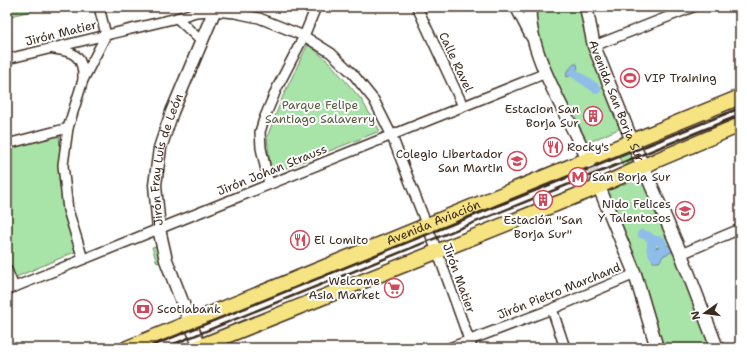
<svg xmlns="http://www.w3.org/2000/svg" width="747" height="355" viewBox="0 0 747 355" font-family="'Shantell Sans',sans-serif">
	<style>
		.green { fill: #a8e3a8; stroke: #728663 }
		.water { fill: #8fbde9; stroke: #6d8298 }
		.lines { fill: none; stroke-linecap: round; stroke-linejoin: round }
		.canal { stroke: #8fbde9; stroke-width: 9 }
		.secondary-tunnel { stroke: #d8d4d2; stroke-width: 12; stroke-dasharray: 12 6; stroke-linecap: butt }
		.street-casing { stroke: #3b2a1e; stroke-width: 12 }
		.secondary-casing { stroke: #3b2a1e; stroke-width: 15 }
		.primary-casing { stroke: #3b2a1e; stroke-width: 17 }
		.street { stroke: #fff; stroke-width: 9 }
		.secondary { stroke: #fff; stroke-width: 12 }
		.primary { stroke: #f6e381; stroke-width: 14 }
		.rail { stroke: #3b2a1e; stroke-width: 2.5 }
		.labels { text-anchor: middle; stroke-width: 4; stroke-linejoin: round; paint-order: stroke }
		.street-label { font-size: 12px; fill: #3b2a1e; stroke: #fff }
		.poi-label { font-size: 12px; fill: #3b2a1e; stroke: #fff; text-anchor: start }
		.park-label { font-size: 12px; fill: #565840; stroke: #fff }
	</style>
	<rect width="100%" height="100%" fill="#fff"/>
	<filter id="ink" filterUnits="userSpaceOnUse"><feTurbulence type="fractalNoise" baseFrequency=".025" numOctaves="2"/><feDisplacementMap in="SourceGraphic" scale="8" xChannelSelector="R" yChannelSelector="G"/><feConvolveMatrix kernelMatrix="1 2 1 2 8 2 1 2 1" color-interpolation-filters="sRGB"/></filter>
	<g filter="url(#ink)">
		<g class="green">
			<path d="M 7,7 L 46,7 L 7,17 Z"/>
			<path d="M 536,7 L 580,7 L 586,37 L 623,127 L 587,143 C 567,103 533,53 536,7 Z"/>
			<path d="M 308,44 L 330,63 L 361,99 L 380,131 L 271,174 L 267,137 L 283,96 Z"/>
			<path d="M 59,134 L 64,211 L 77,251 L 14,278 L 7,261 L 7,147 Z"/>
			<path d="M 630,146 L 636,161 L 623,167 L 617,152 Z"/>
			<path d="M 643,175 L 663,218 L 712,348 L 663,348 L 642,275 L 605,191 Z"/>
			<path d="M 157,246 L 163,261 L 157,263 L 152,247 Z"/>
		</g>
		<g class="water">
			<path d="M 574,64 L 577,64 L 578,68 L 572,75 L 567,77 L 566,73 Z"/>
			<path d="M 665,245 L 672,246 L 673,249 L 672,252 L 664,255 L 659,262 L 653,262 L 652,259 L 657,255 L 655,248 Z"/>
		</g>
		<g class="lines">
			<g class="canal">
				<path d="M 574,73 L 597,89"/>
				<path d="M 642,234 L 648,236 L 652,240 L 661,241 L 663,245"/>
				<path d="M 652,240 L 651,250 L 655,257"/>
			</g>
			<path class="secondary-tunnel" d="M 589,162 L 597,182"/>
			<defs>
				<g id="street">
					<path d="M 417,7 L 463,106"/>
					<path d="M 515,7 L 530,36"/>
					<path d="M 177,18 L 201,41"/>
					<path d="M 594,46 L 693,7"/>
					<path d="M 54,49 C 74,51 84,57 83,79"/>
					<path d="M 7,59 L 177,18 L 196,12 L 214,11 L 235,13 L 259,18 L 304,36 L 331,53 L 353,74 L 374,100 L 391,134 L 440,259 L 472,348"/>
					<path d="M 7,144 L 68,128"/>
					<path d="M 269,184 L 261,148 L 260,132 L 264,119 L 277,88 L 304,36 L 316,7"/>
					<path d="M 681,254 L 740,229"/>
					<path d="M 83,259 L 68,210 L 63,165 L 68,128 L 83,80 L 106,35 L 99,7"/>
					<path d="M 7,270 L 14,287"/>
					<path d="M 7,290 L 546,73"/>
					<path d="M 552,309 L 565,348"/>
					<path d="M 449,348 L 552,309 L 635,274"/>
				</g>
				<g id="secondary">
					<path d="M 530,7 C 526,51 571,121 589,162"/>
					<path id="s1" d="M 586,7 L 594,46 L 632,141 L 681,254 L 717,348"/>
					<path d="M 597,182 L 635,274 L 657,348"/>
					<path id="s2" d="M 200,348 L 166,260 L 159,229 L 155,185 L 160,148 L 172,112 L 216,7"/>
				</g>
				<g id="primary">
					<path id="s3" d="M 127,348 L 740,97"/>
					<path d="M 196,348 L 591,190 L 657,160 L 740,125"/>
				</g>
			</defs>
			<use href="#street" class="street-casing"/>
			<use href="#secondary" class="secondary-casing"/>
			<use href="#primary" class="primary-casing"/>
			<use href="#street" class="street"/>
			<use href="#secondary" class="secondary"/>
			<use href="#primary" class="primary"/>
			<g class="rail">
				<path d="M 146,348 L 740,108"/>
				<path d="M 164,348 L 740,115"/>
			</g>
		</g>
	</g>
	<defs>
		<symbol id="stadium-ring" viewBox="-11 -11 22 22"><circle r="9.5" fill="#fff" stroke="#d1495b" stroke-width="1.5"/><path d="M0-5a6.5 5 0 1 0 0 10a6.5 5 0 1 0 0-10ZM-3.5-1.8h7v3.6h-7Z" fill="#d1495b"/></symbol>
		<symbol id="building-ring" viewBox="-11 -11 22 22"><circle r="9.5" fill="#fff" stroke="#d1495b" stroke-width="1.5"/><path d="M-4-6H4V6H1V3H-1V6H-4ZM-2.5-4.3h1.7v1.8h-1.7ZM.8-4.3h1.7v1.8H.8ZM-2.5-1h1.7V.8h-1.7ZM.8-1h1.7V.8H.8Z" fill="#d1495b"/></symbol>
		<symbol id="restaurant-ring" viewBox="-11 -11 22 22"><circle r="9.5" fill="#fff" stroke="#d1495b" stroke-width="1.5"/><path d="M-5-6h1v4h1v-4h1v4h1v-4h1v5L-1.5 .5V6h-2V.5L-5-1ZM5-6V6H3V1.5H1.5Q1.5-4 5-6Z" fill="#d1495b"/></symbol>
		<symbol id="school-ring" viewBox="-11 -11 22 22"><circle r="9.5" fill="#fff" stroke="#d1495b" stroke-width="1.5"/><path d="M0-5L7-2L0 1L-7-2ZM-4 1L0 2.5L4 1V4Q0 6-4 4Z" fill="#d1495b"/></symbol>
		<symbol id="metro-ring" viewBox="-11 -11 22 22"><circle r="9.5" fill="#fff" stroke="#d1495b" stroke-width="1.5"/><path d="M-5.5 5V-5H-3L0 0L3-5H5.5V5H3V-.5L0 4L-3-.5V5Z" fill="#d1495b"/></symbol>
		<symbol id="supermarket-ring" viewBox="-11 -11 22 22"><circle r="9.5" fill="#fff" stroke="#d1495b" stroke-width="1.5"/><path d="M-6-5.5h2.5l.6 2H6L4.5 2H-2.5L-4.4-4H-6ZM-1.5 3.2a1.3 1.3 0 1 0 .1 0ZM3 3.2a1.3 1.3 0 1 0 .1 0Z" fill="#d1495b"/></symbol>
		<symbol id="bank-ring" viewBox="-11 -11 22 22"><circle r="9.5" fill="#fff" stroke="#d1495b" stroke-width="1.5"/><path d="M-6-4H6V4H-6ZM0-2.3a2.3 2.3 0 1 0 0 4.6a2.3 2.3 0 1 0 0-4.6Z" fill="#d1495b"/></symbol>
	</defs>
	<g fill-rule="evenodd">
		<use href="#stadium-ring" x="619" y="67" width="22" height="22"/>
		<use href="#building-ring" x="582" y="105" width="22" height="22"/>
		<use href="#restaurant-ring" x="542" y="136" width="22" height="22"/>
		<use href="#school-ring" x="506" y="150" width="22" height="22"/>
		<use href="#metro-ring" x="567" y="166" width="22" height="22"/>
		<use href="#building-ring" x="532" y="189" width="22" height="22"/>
		<use href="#school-ring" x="674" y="200" width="22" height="22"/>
		<use href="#restaurant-ring" x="289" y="229" width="22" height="22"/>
		<use href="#supermarket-ring" x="383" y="277" width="22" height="22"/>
		<use href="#bank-ring" x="132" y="298" width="22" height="22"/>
	</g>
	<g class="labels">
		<g class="street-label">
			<text transform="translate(61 33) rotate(-14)" y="4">Jirón Matier</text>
			<text transform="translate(456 62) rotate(65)" y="4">Calle Ravel</text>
			<text dy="4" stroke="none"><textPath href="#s1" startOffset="99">Avenida San Borja Sur</textPath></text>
			<text dy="4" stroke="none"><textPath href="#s2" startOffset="197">Jirón Fray Luís de León</textPath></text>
			<text transform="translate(272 170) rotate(-22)" y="4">Jirón Johan Strauss</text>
			<text dy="4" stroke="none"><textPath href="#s3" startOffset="331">Avenida Aviación</textPath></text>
			<text transform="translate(459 278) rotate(70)" y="4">Jirón Matier</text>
			<text transform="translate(559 291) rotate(-22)" y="4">Jirón Pietro Marchand</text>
		</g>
		<g class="poi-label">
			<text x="644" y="82">VIP Training</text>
			<text x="579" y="113" text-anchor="end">Estacion San<tspan x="579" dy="14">Borja Sur</tspan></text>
			<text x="567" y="151">Rocky's</text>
			<text x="503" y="158" text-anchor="end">Colegio Libertador<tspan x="503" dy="14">San Martin</tspan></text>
			<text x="592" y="181">San Borja Sur</text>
			<text x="671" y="208" text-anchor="end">Nido Felices<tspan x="671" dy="14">Y Talentosos</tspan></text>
			<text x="543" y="224" text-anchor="middle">Estación "San<tspan x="543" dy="14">Borja Sur"</tspan></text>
			<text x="314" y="244">El Lomito</text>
			<text x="380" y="285" text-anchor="end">Welcome<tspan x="380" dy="14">Asia Market</tspan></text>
			<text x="157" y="313">Scotiabank</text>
		</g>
		<g class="park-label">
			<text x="320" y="109">Parque Felipe<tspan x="320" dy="14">Santiago Salaverry</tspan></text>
		</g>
	</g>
	<rect width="747" height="355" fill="none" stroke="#fff" stroke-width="24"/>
	<rect x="12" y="12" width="723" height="331" fill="none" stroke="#3b2a1e" stroke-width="1.5" filter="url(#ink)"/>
	<g transform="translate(705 313) rotate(256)" stroke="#ffffff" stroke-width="3" paint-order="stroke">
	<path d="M0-3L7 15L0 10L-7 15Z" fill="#3b2a1e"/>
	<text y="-6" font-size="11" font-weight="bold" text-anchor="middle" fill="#3b2a1e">N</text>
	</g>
</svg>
